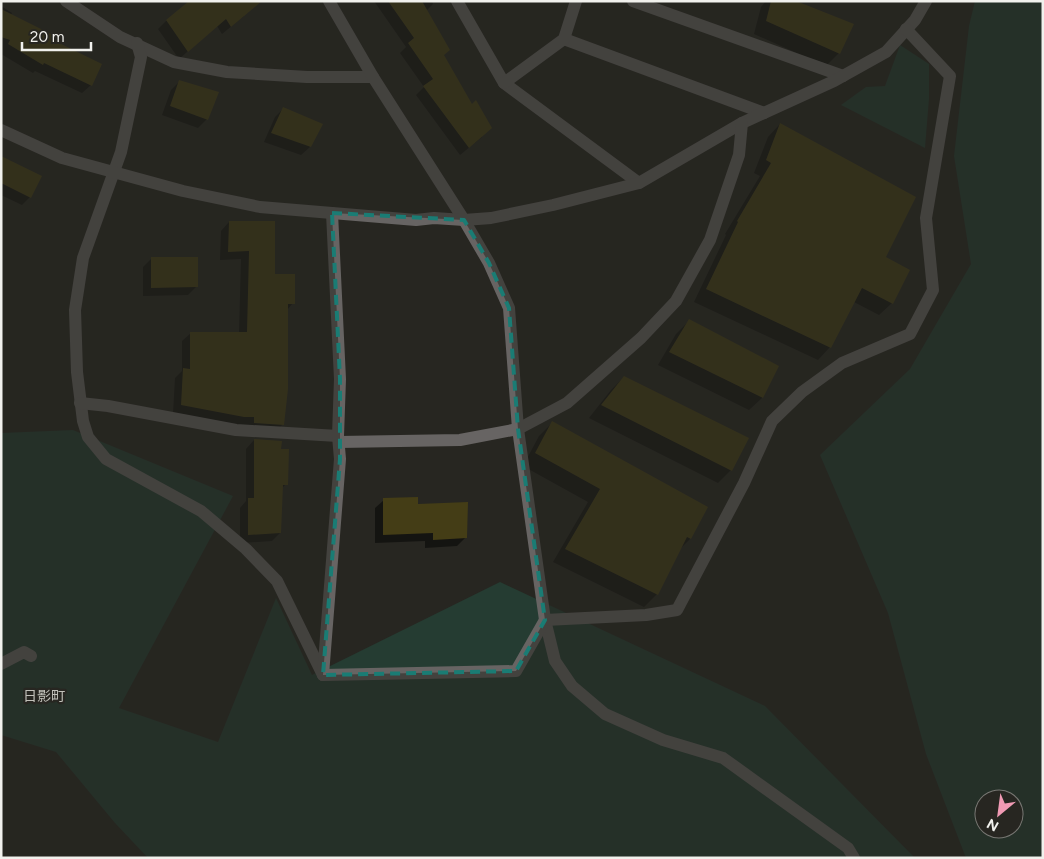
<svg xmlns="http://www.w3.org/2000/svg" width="1044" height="859" viewBox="0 0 1044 859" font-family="Figtree,'Noto Sans JP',sans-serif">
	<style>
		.green { fill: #253c32; fill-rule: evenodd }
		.shadow { fill: #0007 }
		.building { fill: #443d16 }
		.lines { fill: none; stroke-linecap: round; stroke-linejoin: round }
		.minor { stroke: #676463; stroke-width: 12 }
		.marked { fill: none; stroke: #1a7c74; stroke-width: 4; stroke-dasharray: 10 6; stroke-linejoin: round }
		.labels { text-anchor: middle; stroke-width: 4.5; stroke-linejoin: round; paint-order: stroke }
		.neighbourhood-label { font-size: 14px; fill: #c1c0b9; stroke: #272621 }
	</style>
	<rect width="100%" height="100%" fill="#272621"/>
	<g class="green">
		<path d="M 975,1 L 1043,1 L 1043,858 L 966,858 L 926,754 L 888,613 L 820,455 L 910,369 L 971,264 L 954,156 L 969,26 ZM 984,799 L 1014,799 L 1014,829 L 984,829 Z"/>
		<path d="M 900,45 L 929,64 L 929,99 L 925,148 L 841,105 L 866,87 L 885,86 Z"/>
		<path d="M 73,430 L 233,496 L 119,708 L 218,742 L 276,598 L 312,675 L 500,582 L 765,706 L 915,858 L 148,858 L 115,823 L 56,752 L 1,735 L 1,433 Z"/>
	</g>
	<g class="shadow">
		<path d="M 374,1 L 432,1 L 433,4 L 426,11 L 443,56 L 482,137 L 460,155 L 416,95 L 424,87 L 400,53 L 406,47 Z"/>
		<path d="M 766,1 L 792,1 L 839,53 L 826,66 L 754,34 L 761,7 Z"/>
		<path d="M 1,6 L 12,13 L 11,15 L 53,42 L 91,85 L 82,93 L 35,71 L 33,73 L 1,54 Z"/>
		<path d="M 244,16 L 222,34 L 217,26 L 179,59 L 158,29 L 167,20 Z"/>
		<path d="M 180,81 L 207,119 L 198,128 L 162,115 L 171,90 Z"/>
		<path d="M 283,109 L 310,147 L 301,155 L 264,142 L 275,117 Z"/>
		<path d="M 780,124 L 884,257 L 892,303 L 879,315 L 854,302 L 830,347 L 818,360 L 694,302 L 726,235 L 725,234 L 760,176 L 754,173 L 768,137 Z"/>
		<path d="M 1,161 L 30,197 L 22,205 L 1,195 Z"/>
		<path d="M 229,222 L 273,275 L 293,303 L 287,310 L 283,424 L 274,433 L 173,414 L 175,378 L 182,371 L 182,341 L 191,333 L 239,333 L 241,259 L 220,260 L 221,231 Z"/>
		<path d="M 152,258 L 196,287 L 188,295 L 143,296 L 143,267 Z"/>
		<path d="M 689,321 L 778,366 L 762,398 L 749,410 L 658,365 L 676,334 Z"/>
		<path d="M 624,377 L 731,470 L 718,483 L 589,418 L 611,390 Z"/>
		<path d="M 552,423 L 706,507 L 690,539 L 680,549 L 657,594 L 644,607 L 553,562 L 588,502 L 523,466 L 539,436 Z"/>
		<path d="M 254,440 L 280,450 L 286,484 L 281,489 L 280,533 L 272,541 L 240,543 L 240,508 L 246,501 L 246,449 Z"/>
		<path d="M 384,500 L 416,505 L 466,537 L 457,546 L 425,548 L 425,541 L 375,543 L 375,508 Z"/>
	</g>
	<g class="building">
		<path d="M 189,1 L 262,1 L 231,27 L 226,19 L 188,52 L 166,20 Z"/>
		<path d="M 388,1 L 422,1 L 450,50 L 444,55 L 472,104 L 476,100 L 492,128 L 469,148 L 423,86 L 433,79 L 408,43 L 414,38 Z"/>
		<path d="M 771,1 L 796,1 L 854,24 L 840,54 L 766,21 Z"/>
		<path d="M 1,9 L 57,37 L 55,41 L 102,64 L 92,86 L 44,63 L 43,65 L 8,44 L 10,40 L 1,37 Z"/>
		<path d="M 179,80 L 219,92 L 208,120 L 170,106 Z"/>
		<path d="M 283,107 L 323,124 L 311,147 L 271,133 Z"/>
		<path d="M 780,123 L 916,197 L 886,257 L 910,270 L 893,304 L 862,288 L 831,348 L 706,289 L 738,222 L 737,221 L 771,163 L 766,160 Z"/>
		<path d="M 1,156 L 42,176 L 31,198 L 1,183 Z"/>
		<path d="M 229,221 L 275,221 L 275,274 L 295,274 L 295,304 L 288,304 L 288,389 L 284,425 L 254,423 L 254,417 L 244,417 L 181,405 L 183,368 L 190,369 L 190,332 L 247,332 L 249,251 L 228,252 Z"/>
		<path d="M 151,257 L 198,257 L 198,287 L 151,288 Z"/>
		<path d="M 689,319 L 779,366 L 763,398 L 669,352 Z"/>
		<path d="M 624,376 L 749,438 L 732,471 L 601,405 Z"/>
		<path d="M 552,421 L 708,507 L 691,539 L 687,537 L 658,595 L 565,549 L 600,489 L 535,453 Z"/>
		<path d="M 254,439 L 282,441 L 281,449 L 289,449 L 288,485 L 283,485 L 281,533 L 248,535 L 248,498 L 254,498 Z"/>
		<path d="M 418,497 L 418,504 L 468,502 L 467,538 L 433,540 L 433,533 L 383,535 L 383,498 Z"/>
	</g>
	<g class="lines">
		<g class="minor">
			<path d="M 66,1 L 120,37 L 174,62 L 227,72 L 307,77 L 373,77"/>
			<path d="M 329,1 L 373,77 L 464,220 L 489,263 L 509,308 L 518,429 L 545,620 L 555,661 L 572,686 L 605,714 L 663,740 L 723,758 L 848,848 L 854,858"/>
			<path d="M 457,1 L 504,83 L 639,183"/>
			<path d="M 633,1 L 843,76"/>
			<path d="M 564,39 L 764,113"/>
			<path d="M 137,43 L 141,57 L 121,152 L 83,258 L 75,310 L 77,372 L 83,421 L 88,437 L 106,459 L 201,511 L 246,549 L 277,581 L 323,675"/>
			<path d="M 504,83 L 564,39 L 576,1"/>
			<path d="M 1,130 L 62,158 L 183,191 L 260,207 L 416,220 L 434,218 L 464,220 L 491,218 L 553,205 L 639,183 L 742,123 L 834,81 L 886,52 L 915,20 L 926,1"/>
			<path d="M 80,403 L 108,406 L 236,430 L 338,436"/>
			<path d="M 339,442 L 460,440 L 518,429 L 567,403 L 641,338 L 676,301 L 710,240 L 739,155 L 742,123"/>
			<path d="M 1,664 L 24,652 L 31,656"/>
			<path d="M 323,675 L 516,671 L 545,620 L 646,615 L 677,610 L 744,483 L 772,421 L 802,392 L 842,363 L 910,334 L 933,290 L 926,218 L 950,76 L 906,29"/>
			<path d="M 323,675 L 340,459 L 338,436 L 340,379 L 332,213"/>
		</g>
	</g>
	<path d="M0 0H1044V859H0ZM 332,213 L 464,220 L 489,263 L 509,308 L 518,429 L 545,620 L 516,671 L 323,675 L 340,459 L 340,379 Z" fill="#272621" fill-opacity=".55" fill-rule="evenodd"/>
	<path class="marked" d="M 332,213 L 464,220 L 489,263 L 509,308 L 518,429 L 545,620 L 516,671 L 323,675 L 340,459 L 340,379 Z"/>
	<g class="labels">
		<g class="neighbourhood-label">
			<text x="44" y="701">日影町</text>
		</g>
	</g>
	<rect width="1044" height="859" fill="none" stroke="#f1f1ed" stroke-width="5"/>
	<g transform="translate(999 814) rotate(209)"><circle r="24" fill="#272621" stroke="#787773"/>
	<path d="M0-4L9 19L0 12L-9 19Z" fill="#f09ab4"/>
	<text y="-8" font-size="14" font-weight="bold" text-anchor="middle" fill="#f1f1ed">N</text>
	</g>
	<path d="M22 42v8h69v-8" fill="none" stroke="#f1f1ed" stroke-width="2.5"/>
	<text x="30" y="42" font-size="15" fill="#f1f1ed" stroke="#272621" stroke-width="4" paint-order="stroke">20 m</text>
</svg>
